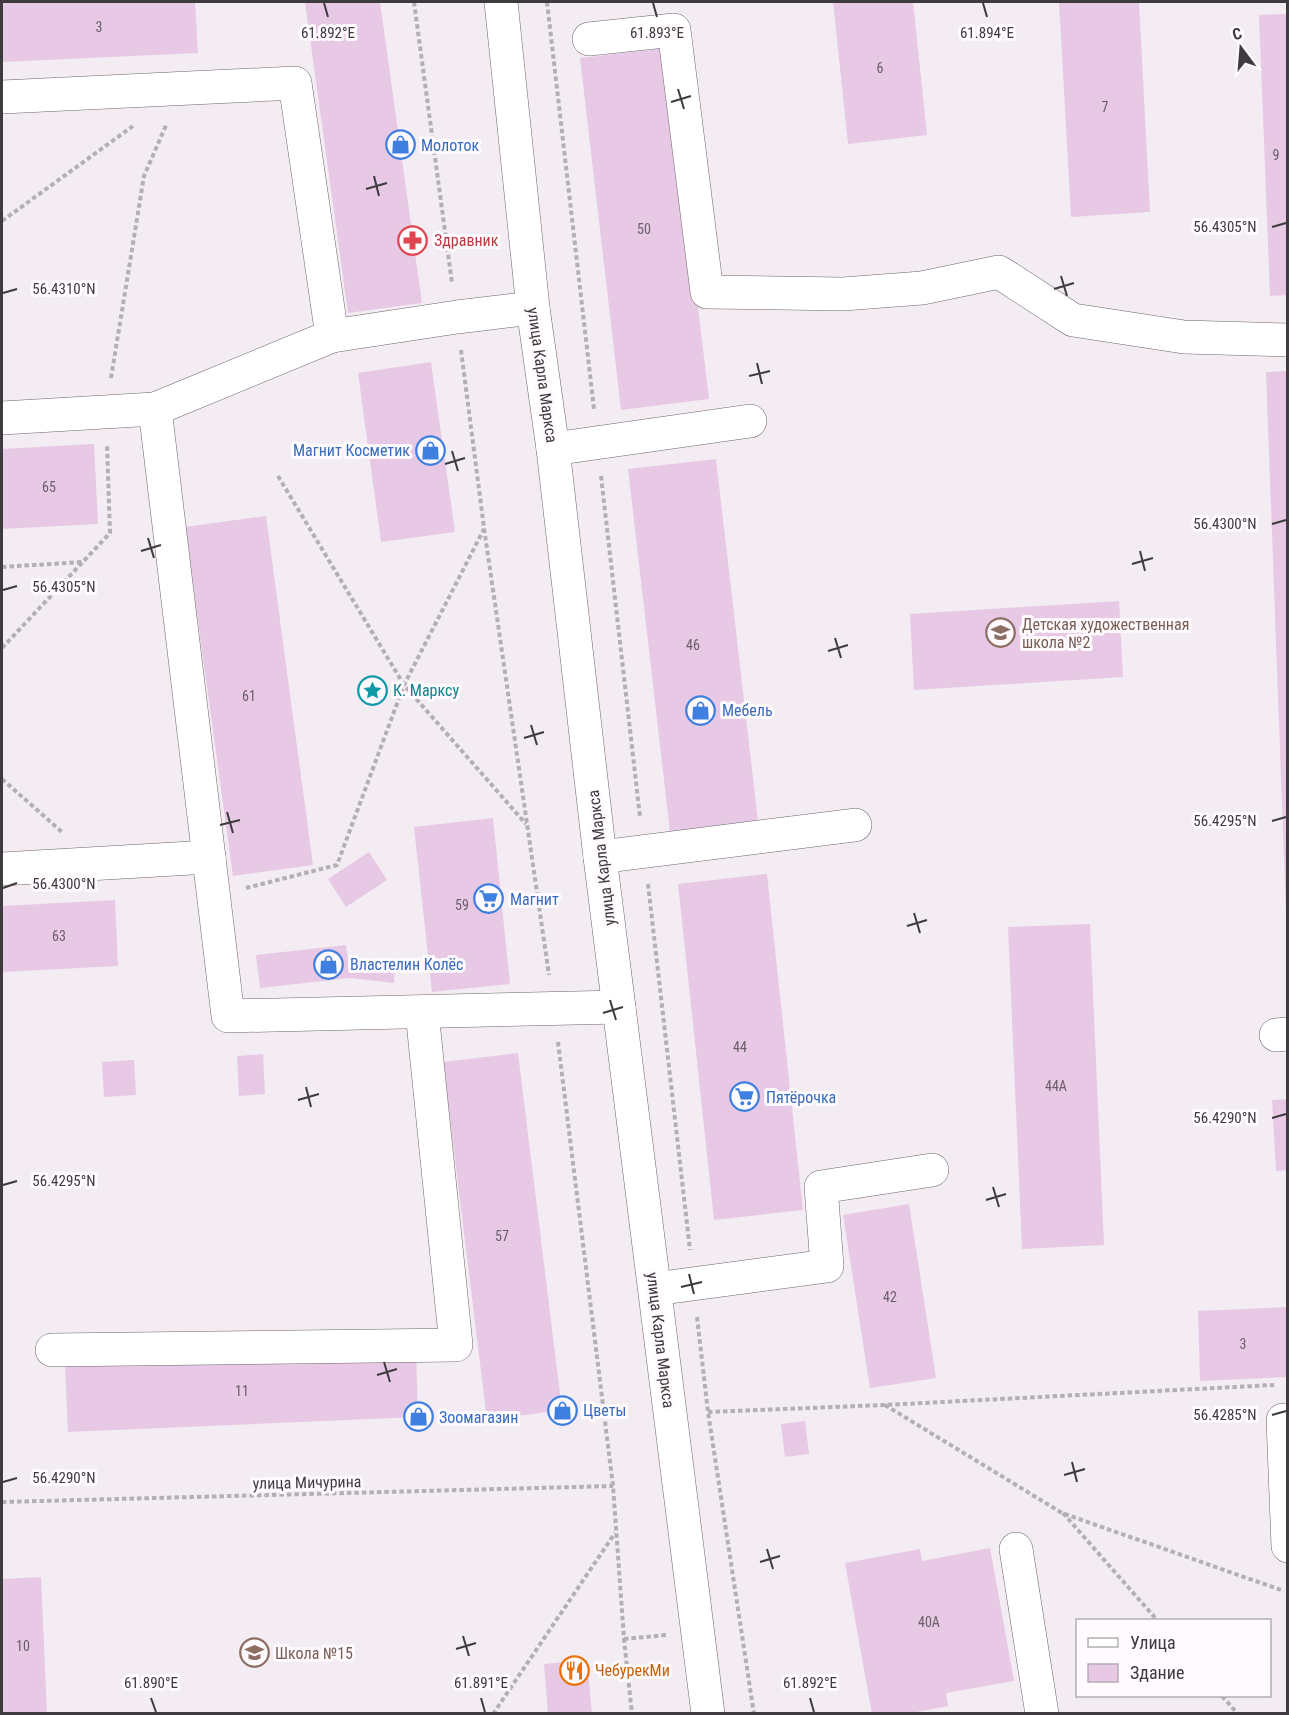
<svg xmlns="http://www.w3.org/2000/svg" width="1289" height="1715" viewBox="0 0 1289 1715" font-family="'Roboto Condensed',sans-serif">
	<style>
		.building { fill: #e8c9e5 }
		.lines { fill: none; stroke-linecap: round; stroke-linejoin: round }
		.minor-casing { stroke: #6c656b; stroke-width: 34 }
		.path { stroke: #b4afb4; stroke-width: 4; stroke-dasharray: 4.5 3; stroke-linecap: butt }
		.minor { stroke: #fff; stroke-width: 33 }
		.ticks { fill: none; stroke: #3e3b3e; stroke-width: 2 }
		.labels { text-anchor: middle; stroke-width: 6; stroke-linejoin: round; paint-order: stroke }
		.number-label { font-size: 14px; fill: #685e68 }
		.shop-label { font-size: 16px; fill: #366cbe; stroke: #fffafe; text-anchor: start }
		.health-label { font-size: 16px; fill: #be3a42; stroke: #fffafe; text-anchor: start }
		.street-label { font-size: 16px; fill: #3e3b3e; stroke: #fffafe }
		.education-label { font-size: 16px; fill: #785e54; stroke: #fffafe; text-anchor: start }
		.culture-label { font-size: 16px; fill: #0d838f; stroke: #fffafe; text-anchor: start }
		.food-label { font-size: 16px; fill: #c56008; stroke: #fffafe; text-anchor: start }
		.ticks-label { font-size: 15px; text-anchor: middle; fill: #3e3b3e; stroke: #fffafe; stroke-width: 6; stroke-linejoin: round; paint-order: stroke }
	</style>
	<rect width="100%" height="100%" fill="#f3ecf2"/>
	<g class="building">
		<path d="M 2,2 L 195,2 L 198,53 L 2,62 Z"/>
		<path d="M 305,2 L 380,2 L 422,303 L 348,313 Z"/>
		<path d="M 833,2 L 913,2 L 927,135 L 848,144 Z"/>
		<path d="M 1059,2 L 1139,2 L 1150,212 L 1071,217 Z"/>
		<path d="M 1288,14 L 1288,295 L 1270,296 L 1259,15 Z"/>
		<path d="M 667,48 L 709,399 L 621,410 L 580,58 Z"/>
		<path d="M 431,362 L 455,532 L 381,542 L 358,373 Z"/>
		<path d="M 1288,371 L 1288,912 L 1286,912 L 1266,372 Z"/>
		<path d="M 94,444 L 98,524 L 2,529 L 2,449 Z"/>
		<path d="M 716,459 L 758,821 L 670,832 L 628,469 Z"/>
		<path d="M 266,516 L 313,865 L 233,876 L 185,527 Z"/>
		<path d="M 1119,601 L 1123,677 L 914,690 L 910,614 Z"/>
		<path d="M 493,818 L 510,984 L 432,992 L 414,827 Z"/>
		<path d="M 369,852 L 387,880 L 346,907 L 328,879 Z"/>
		<path d="M 767,874 L 803,1210 L 714,1220 L 678,884 Z"/>
		<path d="M 115,900 L 118,966 L 2,972 L 2,906 Z"/>
		<path d="M 1090,924 L 1104,1245 L 1022,1249 L 1008,927 Z"/>
		<path d="M 346,945 L 348,960 L 395,963 L 394,983 L 350,978 L 260,988 L 256,955 Z"/>
		<path d="M 518,1053 L 562,1410 L 487,1420 L 443,1062 Z"/>
		<path d="M 263,1054 L 265,1094 L 239,1096 L 237,1056 Z"/>
		<path d="M 134,1060 L 136,1095 L 104,1097 L 102,1062 Z"/>
		<path d="M 1288,1099 L 1288,1170 L 1276,1171 L 1272,1100 Z"/>
		<path d="M 909,1204 L 936,1378 L 870,1388 L 843,1215 Z"/>
		<path d="M 1288,1307 L 1288,1377 L 1200,1381 L 1198,1311 Z"/>
		<path d="M 416,1350 L 418,1417 L 68,1432 L 65,1365 Z"/>
		<path d="M 805,1421 L 809,1454 L 785,1457 L 781,1424 Z"/>
		<path d="M 990,1548 L 1014,1681 L 946,1693 L 948,1706 L 906,1714 L 872,1714 L 845,1563 L 920,1549 L 922,1561 Z"/>
		<path d="M 41,1577 L 47,1714 L 2,1714 L 2,1579 Z"/>
		<path d="M 587,1660 L 592,1714 L 548,1714 L 544,1664 Z"/>
	</g>
	<g class="lines">
		<defs>
			<g id="minor">
				<path d="M 501,2 L 533,308 L 553,449 L 600,857 L 708,1714"/>
				<path d="M 589,39 L 674,30 L 707,292 L 843,294 L 922,288 L 999,272 L 1073,320 L 1184,337 L 1288,340"/>
				<path d="M 2,97 L 295,83 L 332,336"/>
				<path d="M 533,308 L 457,317 L 332,336 L 155,409 L 228,1016 L 619,1007"/>
				<path d="M 2,418 L 155,409"/>
				<path d="M 553,449 L 750,421"/>
				<path d="M 600,857 L 855,825"/>
				<path d="M 2,869 L 209,857"/>
				<path d="M 1276,1035 L 1288,1034"/>
				<path d="M 655,1289 L 827,1266 L 821,1187 L 932,1170"/>
				<path d="M 52,1350 L 456,1345 L 422,1012"/>
				<path d="M 1288,1420 L 1283,1420 L 1288,1546"/>
				<path d="M 1016,1549 L 1042,1714"/>
			</g>
		</defs>
		<use href="#minor" class="minor-casing"/>
		<g class="path">
			<path d="M 414,2 L 452,283"/>
			<path d="M 547,2 L 594,409"/>
			<path d="M 2,221 L 133,126"/>
			<path d="M 461,350 L 484,528 L 549,975"/>
			<path d="M 111,378 L 144,176 L 167,123"/>
			<path d="M 278,476 L 404,685 L 526,824"/>
			<path d="M 601,476 L 640,817"/>
			<path d="M 2,567 L 82,562"/>
			<path d="M 2,648 L 110,533 L 107,445"/>
			<path d="M 2,779 L 62,832"/>
			<path d="M 648,884 L 690,1250"/>
			<path d="M 246,888 L 337,865 L 404,685 L 484,529"/>
			<path d="M 558,1042 L 613,1486 L 624,1639 L 632,1714"/>
			<path d="M 697,1317 L 708,1412 L 754,1714"/>
			<path d="M 885,1405 L 1062,1513 L 1284,1591"/>
			<path d="M 708,1412 L 884,1405 L 1274,1385"/>
			<path d="M 2,1502 L 613,1486"/>
			<path d="M 1063,1513 L 1157,1620"/>
			<path d="M 624,1639 L 666,1635"/>
			<path d="M 1222,1696 L 1238,1714"/>
			<path d="M 493,1714 L 615,1533"/>
		</g>
		<use href="#minor" class="minor"/>
	</g>
	<path class="ticks" d="M 324,3 L 328,17M 653,3 L 657,17M 983,3 L 987,17M 678,89 L 684,109M 671,102 L 691,96M 374,176 L 379,196M 366,189 L 387,183M 1272,227 L 1286,223M 1061,276 L 1067,296M 1054,289 L 1074,283M 3,293 L 17,289M 757,363 L 762,384M 749,376 L 770,371M 452,451 L 458,471M 445,464 L 465,458M 1272,524 L 1286,520M 148,538 L 154,558M 141,551 L 161,545M 1140,551 L 1145,571M 1132,564 L 1153,558M 3,590 L 17,586M 835,638 L 841,658M 828,651 L 848,645M 531,725 L 537,745M 524,738 L 544,732M 227,812 L 233,833M 1272,821 L 1286,817M 220,825 L 240,820M 3,888 L 17,883M 914,913 L 920,933M 907,926 L 927,920M 610,1000 L 616,1020M 603,1013 L 623,1007M 306,1087 L 311,1107M 298,1100 L 319,1094M 1272,1118 L 1286,1114M 3,1185 L 17,1181M 993,1187 L 999,1207M 986,1200 L 1006,1194M 689,1274 L 694,1294M 681,1287 L 702,1282M 384,1362 L 390,1382M 377,1375 L 397,1369M 1272,1415 L 1286,1411M 1072,1462 L 1077,1482M 1064,1475 L 1085,1469M 3,1482 L 17,1478M 767,1549 L 773,1569M 760,1562 L 780,1556M 463,1636 L 469,1656M 456,1649 L 476,1643M 151,1698 L 156,1712M 481,1698 L 485,1712M 810,1698 L 814,1712"/>
	<defs>
		<symbol id="shop-ring" viewBox="-11 -11 22 22"><circle r="9.5" fill="#fffafe" stroke="#3f7fe0" stroke-width="1.5"/><path d="M-5-2.5h2.3a2.7 3.5 0 0 1 5.4 0H5L5.5 6h-11ZM-1.5-2.5h3a1.5 2.3 0 0 0-3 0Z" fill="#3f7fe0"/></symbol>
		<symbol id="pharmacy-ring" viewBox="-11 -11 22 22"><circle r="9.5" fill="#fffafe" stroke="#e0444e" stroke-width="1.5"/><path d="M-2-6h4v4h4v4h-4v4h-4v-4h-4v-4h4Z" fill="#e0444e"/></symbol>
		<symbol id="school-ring" viewBox="-11 -11 22 22"><circle r="9.5" fill="#fffafe" stroke="#8d6e63" stroke-width="1.5"/><path d="M0-5L7-2L0 1L-7-2ZM-4 1L0 2.5L4 1V4Q0 6-4 4Z" fill="#8d6e63"/></symbol>
		<symbol id="sight-ring" viewBox="-11 -11 22 22"><circle r="9.5" fill="#fffafe" stroke="#0f9aa8" stroke-width="1.5"/><path d="M0-6L1.8-2.2L6-1.7L2.9 1.2L3.7 5.4L0 3.3L-3.7 5.4L-2.9 1.2L-6-1.7L-1.8-2.2Z" fill="#0f9aa8"/></symbol>
		<symbol id="supermarket-ring" viewBox="-11 -11 22 22"><circle r="9.5" fill="#fffafe" stroke="#3f7fe0" stroke-width="1.5"/><path d="M-6-5.5h2.5l.6 2H6L4.5 2H-2.5L-4.4-4H-6ZM-1.5 3.2a1.3 1.3 0 1 0 .1 0ZM3 3.2a1.3 1.3 0 1 0 .1 0Z" fill="#3f7fe0"/></symbol>
		<symbol id="restaurant-ring" viewBox="-11 -11 22 22"><circle r="9.5" fill="#fffafe" stroke="#e8710a" stroke-width="1.5"/><path d="M-5-6h1v4h1v-4h1v4h1v-4h1v5L-1.5 .5V6h-2V.5L-5-1ZM5-6V6H3V1.5H1.5Q1.5-4 5-6Z" fill="#e8710a"/></symbol>
	</defs>
	<g fill-rule="evenodd">
		<use href="#shop-ring" x="384" y="128" width="33" height="33"/>
		<use href="#pharmacy-ring" x="396" y="224" width="33" height="33"/>
		<use href="#shop-ring" x="414" y="434" width="33" height="33"/>
		<use href="#school-ring" x="984" y="616" width="33" height="33"/>
		<use href="#sight-ring" x="356" y="674" width="33" height="33"/>
		<use href="#shop-ring" x="684" y="694" width="33" height="33"/>
		<use href="#supermarket-ring" x="472" y="882" width="33" height="33"/>
		<use href="#shop-ring" x="312" y="948" width="33" height="33"/>
		<use href="#supermarket-ring" x="728" y="1080" width="33" height="33"/>
		<use href="#shop-ring" x="546" y="1394" width="33" height="33"/>
		<use href="#shop-ring" x="402" y="1400" width="33" height="33"/>
		<use href="#school-ring" x="238" y="1636" width="33" height="33"/>
		<use href="#restaurant-ring" x="558" y="1654" width="33" height="33"/>
	</g>
	<g class="labels">
		<g class="number-label">
			<text x="99" y="32">3</text>
			<text x="880" y="73">6</text>
			<text x="1105" y="112">7</text>
			<text x="1276" y="160">9</text>
			<text x="644" y="234">50</text>
			<text x="49" y="492">65</text>
			<text x="693" y="650">46</text>
			<text x="249" y="701">61</text>
			<text x="462" y="910">59</text>
			<text x="59" y="941">63</text>
			<text x="740" y="1052">44</text>
			<text x="1056" y="1091">44А</text>
			<text x="502" y="1241">57</text>
			<text x="890" y="1302">42</text>
			<text x="1243" y="1349">3</text>
			<text x="242" y="1396">11</text>
			<text x="929" y="1627">40А</text>
			<text x="23" y="1651">10</text>
		</g>
		<g class="shop-label">
			<text x="421" y="151">Молоток</text>
			<text x="410" y="456" text-anchor="end">Магнит Косметик</text>
			<text x="722" y="716">Мебель</text>
			<text x="510" y="905">Магнит</text>
			<text x="350" y="970">Властелин Колёс</text>
			<text x="766" y="1103">Пятёрочка</text>
			<text x="583" y="1416">Цветы</text>
			<text x="439" y="1423">Зоомагазин</text>
		</g>
		<g class="health-label">
			<text x="434" y="246">Здравник</text>
		</g>
		<g class="street-label">
			<text transform="translate(543 375) rotate(82)" y="6">улица Карла Маркса</text>
			<text transform="translate(601 858) rotate(-97)" y="6">улица Карла Маркса</text>
			<text transform="translate(661 1340) rotate(83)" y="6">улица Карла Маркса</text>
			<text transform="translate(307 1482) rotate(-1)" y="6">улица Мичурина</text>
		</g>
		<g class="education-label">
			<text x="1022" y="630">Детская художественная<tspan x="1022" dy="18">школа №2</tspan></text>
			<text x="275" y="1659">Школа №15</text>
		</g>
		<g class="culture-label">
			<text x="393" y="696">К. Марксу</text>
		</g>
		<g class="food-label">
			<text x="595" y="1676">ЧебурекМи</text>
		</g>
	</g>
	<g class="ticks-label">
		<text x="328" y="38">61.892°E</text>
		<text x="657" y="38">61.893°E</text>
		<text x="987" y="38">61.894°E</text>
		<text x="1225" y="232">56.4305°N</text>
		<text x="64" y="294">56.4310°N</text>
		<text x="1225" y="529">56.4300°N</text>
		<text x="64" y="592">56.4305°N</text>
		<text x="1225" y="826">56.4295°N</text>
		<text x="64" y="889">56.4300°N</text>
		<text x="1225" y="1123">56.4290°N</text>
		<text x="64" y="1186">56.4295°N</text>
		<text x="1225" y="1420">56.4285°N</text>
		<text x="64" y="1483">56.4290°N</text>
		<text x="151" y="1688">61.890°E</text>
		<text x="481" y="1688">61.891°E</text>
		<text x="810" y="1688">61.892°E</text>
	</g>
	<rect width="1289" height="1715" fill="none" stroke="#3e3b3e" stroke-width="6"/>
	<rect x="1076" y="1619" width="195" height="78" fill="#fffafe" stroke="#b2aeb1" stroke-width="1.5"/>
	<rect x="1088" y="1638" width="30" height="9" fill="#ffffff" stroke="#b2aeb1" stroke-width="1.5"/>
	<text x="1130" y="1649" font-size="18" fill="#3e3b3e">Улица</text>
	<rect x="1088" y="1664" width="30" height="18" fill="#e8c9e5" stroke="#b2aeb1" stroke-width="1.5"/>
	<text x="1130" y="1679" font-size="18" fill="#3e3b3e">Здание</text>
	<g transform="translate(1241 48) rotate(344)" stroke="#fffafe" stroke-width="4.5" paint-order="stroke">
	<path d="M0-4.5L10 22L0 15L-10 22Z" fill="#3e3b3e"/>
	<text y="-9" font-size="16" font-weight="bold" text-anchor="middle" fill="#3e3b3e">С</text>
	</g>
</svg>
